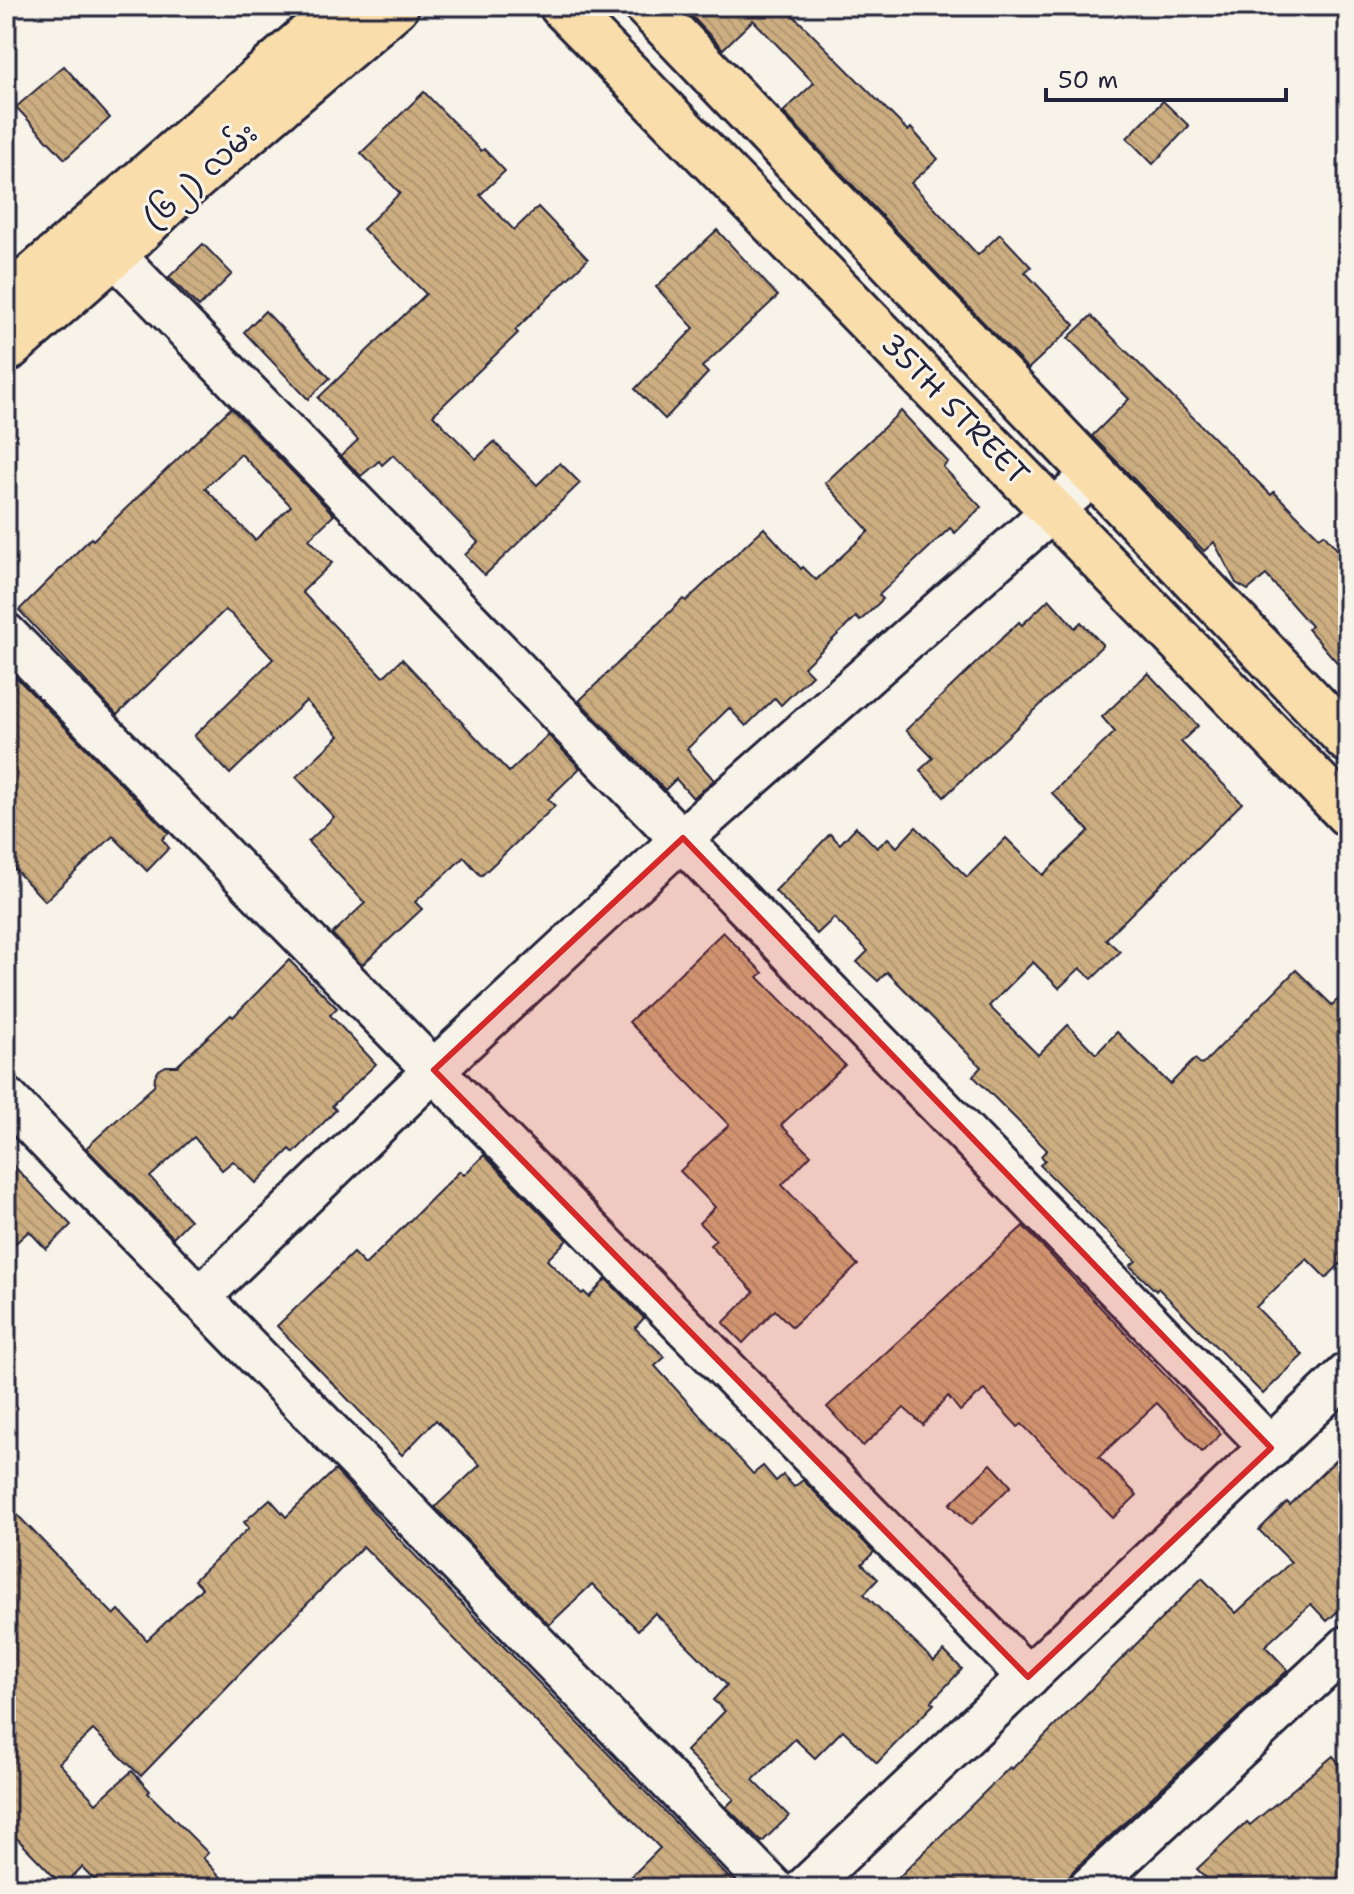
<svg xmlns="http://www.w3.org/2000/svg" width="1354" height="1894" viewBox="0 0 1354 1894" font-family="'Shantell Sans','Noto Sans Myanmar',sans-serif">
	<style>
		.building { fill: url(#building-back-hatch); stroke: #22223b; stroke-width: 2; fill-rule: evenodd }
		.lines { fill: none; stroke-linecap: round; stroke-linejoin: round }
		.minor-casing { stroke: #22223b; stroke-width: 46 }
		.major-casing { stroke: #22223b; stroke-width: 50 }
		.minor { stroke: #f7f3e8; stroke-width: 40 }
		.major { stroke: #f9deab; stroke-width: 44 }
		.marked { fill: #d62828; fill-opacity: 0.2; stroke: #d62828; stroke-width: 6; stroke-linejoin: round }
		.labels { text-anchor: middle; stroke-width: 6; stroke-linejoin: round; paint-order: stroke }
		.street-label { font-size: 30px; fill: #22223b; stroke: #f7f3e8 }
	</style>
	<defs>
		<pattern id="building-back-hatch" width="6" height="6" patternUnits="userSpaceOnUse" patternTransform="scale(2)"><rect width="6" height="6" fill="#cdae81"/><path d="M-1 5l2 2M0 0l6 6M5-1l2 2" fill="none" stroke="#b09570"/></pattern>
	</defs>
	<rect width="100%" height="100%" fill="#f7f3e8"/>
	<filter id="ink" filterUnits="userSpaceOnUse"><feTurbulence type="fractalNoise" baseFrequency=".0125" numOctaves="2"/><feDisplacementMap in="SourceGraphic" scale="16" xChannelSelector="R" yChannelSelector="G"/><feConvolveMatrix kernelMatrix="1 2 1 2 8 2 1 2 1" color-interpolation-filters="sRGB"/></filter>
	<g filter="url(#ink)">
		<g class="building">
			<path d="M 682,6 L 784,6 L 908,131 L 911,128 L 938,159 L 911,183 L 978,255 L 1000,234 L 1031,267 L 1025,272 L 1075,325 L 1028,369 L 783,112 L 814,83 L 753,20 L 723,49 Z"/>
			<path d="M 64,66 L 110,118 L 65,159 L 16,107 Z"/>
			<path d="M 424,92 L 481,151 L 484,149 L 505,171 L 480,195 L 514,230 L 538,207 L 588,259 L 515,330 L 518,333 L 433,415 L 476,459 L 494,442 L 537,485 L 560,463 L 580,483 L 485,575 L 465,555 L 478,542 L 393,455 L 382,465 L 379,461 L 361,476 L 341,456 L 358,440 L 318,398 L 426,294 L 363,229 L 400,193 L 361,153 Z"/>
			<path d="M 1163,101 L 1189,126 L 1153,164 L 1127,138 Z"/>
			<path d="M 717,230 L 778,296 L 702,367 L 708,373 L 665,419 L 635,389 L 694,328 L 656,287 Z"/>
			<path d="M 203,244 L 232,274 L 199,307 L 169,277 Z"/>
			<path d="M 265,311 L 330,378 L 308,399 L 244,332 Z"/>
			<path d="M 1091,316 L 1271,495 L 1274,492 L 1319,537 L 1324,534 L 1348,562 L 1348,675 L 1308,629 L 1311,626 L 1266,575 L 1248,590 L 1236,583 L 1214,542 L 1204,551 L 1092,436 L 1129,399 L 1068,338 Z"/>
			<path d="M 231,408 L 334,515 L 309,539 L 332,563 L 302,592 L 383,677 L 402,659 L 509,772 L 548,735 L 580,768 L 548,799 L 555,806 L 481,876 L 464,857 L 415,902 L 422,909 L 362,965 L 332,934 L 365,903 L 308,842 L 334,817 L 296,777 L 339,736 L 306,701 L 230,774 L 194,736 L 273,659 L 231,614 L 225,610 L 117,715 L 19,610 L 91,538 L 93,540 ZM 241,454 L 291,506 L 255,540 L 205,488 Z"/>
			<path d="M 901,411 L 948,462 L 943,467 L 981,507 L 955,533 L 950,528 L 879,595 L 883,599 L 860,621 L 856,617 L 804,667 L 812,675 L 781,705 L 775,698 L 746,726 L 729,708 L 687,749 L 714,780 L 693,798 L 676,779 L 665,790 L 579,701 L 683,599 L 686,601 L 764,528 L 801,569 L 803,567 L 816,580 L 869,531 L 825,483 Z"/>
			<path d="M 1049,599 L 1075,628 L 1081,622 L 1103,645 L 944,797 L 920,770 L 933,758 L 906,730 L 1019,622 L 1022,625 Z"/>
			<path d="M 6,667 L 169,833 L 162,839 L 169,848 L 147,871 L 113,836 L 45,901 L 6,860 Z"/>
			<path d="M 1148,673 L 1198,726 L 1181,742 L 1242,803 L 1106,939 L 1120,952 L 1092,979 L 1080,968 L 1059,988 L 1033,962 L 989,1006 L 1038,1055 L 1068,1025 L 1096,1054 L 1117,1032 L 1170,1084 L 1195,1059 L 1202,1065 L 1296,970 L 1332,1005 L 1348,990 L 1348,1256 L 1326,1278 L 1307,1259 L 1256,1307 L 1303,1355 L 1263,1394 L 1158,1288 L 1156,1291 L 1130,1266 L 1136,1261 L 1040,1165 L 1045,1160 L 1041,1156 L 1047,1150 L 973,1076 L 981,1067 L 887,972 L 878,981 L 857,962 L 868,951 L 834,918 L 817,934 L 775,891 L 830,834 L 840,844 L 856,827 L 877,848 L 888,838 L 897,847 L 916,827 L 967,877 L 1006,838 L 1043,875 L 1089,831 L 1052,793 L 1115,732 L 1102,717 Z"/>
			<path d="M 723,932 L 763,973 L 758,977 L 845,1065 L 781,1125 L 811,1155 L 782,1185 L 858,1265 L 792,1327 L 775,1310 L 743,1343 L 723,1323 L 754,1292 L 710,1245 L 716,1240 L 699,1223 L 715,1207 L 680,1171 L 729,1125 L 629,1022 Z"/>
			<path d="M 289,960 L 337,1008 L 330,1015 L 376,1064 L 332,1106 L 336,1110 L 294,1153 L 290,1149 L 256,1183 L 233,1161 L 222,1170 L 194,1137 L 150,1177 L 190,1220 L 173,1237 L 86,1148 L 154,1086 L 155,1076 L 159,1070 L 166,1066 L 177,1066 L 231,1015 L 233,1017 Z"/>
			<path d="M 484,1155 L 567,1240 L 547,1260 L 582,1294 L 584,1292 L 589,1297 L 606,1279 L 644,1318 L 635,1328 L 665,1357 L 655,1366 L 753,1474 L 763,1466 L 776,1481 L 783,1475 L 794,1487 L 803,1480 L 874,1552 L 862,1564 L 878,1579 L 864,1594 L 934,1661 L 944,1651 L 962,1669 L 931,1702 L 934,1704 L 877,1763 L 843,1730 L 815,1758 L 795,1739 L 753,1780 L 789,1816 L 762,1842 L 726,1807 L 734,1799 L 686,1751 L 725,1711 L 713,1700 L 727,1685 L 655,1613 L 638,1630 L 592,1584 L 549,1625 L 435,1507 L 480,1465 L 436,1420 L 402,1455 L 277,1326 L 353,1253 L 365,1265 L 460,1171 L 464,1175 Z"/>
			<path d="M 6,1158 L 71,1225 L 46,1249 L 29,1231 L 6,1252 Z"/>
			<path d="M 1023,1226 L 1221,1434 L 1202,1452 L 1157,1403 L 1099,1457 L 1137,1495 L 1113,1518 L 1022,1424 L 1018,1427 L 984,1390 L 960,1411 L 948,1396 L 923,1425 L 904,1408 L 863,1446 L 827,1407 Z"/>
			<path d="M 1348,1448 L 1348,1602 L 1327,1621 L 1311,1604 L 1265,1646 L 1288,1670 L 1073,1871 L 1067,1881 L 1067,1888 L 888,1888 L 1010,1767 L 1012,1769 L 1202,1578 L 1236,1613 L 1291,1562 L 1259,1530 L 1287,1502 L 1290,1505 Z"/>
			<path d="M 991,1464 L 1011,1486 L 971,1525 L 950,1504 Z"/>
			<path d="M 335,1470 L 395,1535 L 739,1888 L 620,1888 L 660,1848 L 363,1546 L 141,1776 L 93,1730 L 59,1763 L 96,1803 L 132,1771 L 150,1791 L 148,1793 L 208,1853 L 203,1858 L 231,1888 L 102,1888 L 82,1867 L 63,1886 L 6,1827 L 6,1503 L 114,1615 L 119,1610 L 147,1640 L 202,1588 L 194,1580 L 249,1528 L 244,1522 L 270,1499 L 286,1517 Z"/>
			<path d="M 1333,1756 L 1348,1774 L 1348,1888 L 1216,1888 L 1197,1869 L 1247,1822 L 1250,1825 Z"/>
		</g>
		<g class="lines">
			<defs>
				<g id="minor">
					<path d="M 93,233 L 1271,1448"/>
					<path d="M 6,634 L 1028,1677"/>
					<path d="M 6,1098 L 773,1888"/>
					<path d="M 199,1298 L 434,1070 L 683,838 L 1093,475"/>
					<path d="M 805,1888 L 1348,1373"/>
					<path d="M 1089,1888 L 1348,1646"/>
				</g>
				<g id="major">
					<path d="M 562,6 L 1348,814"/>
					<path d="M 647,6 L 1348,740"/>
					<path d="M 6,300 L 342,6"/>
					<path d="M 6,350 L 115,254 L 180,191 L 396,6"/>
				</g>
			</defs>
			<use href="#minor" class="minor-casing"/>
			<use href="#major" class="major-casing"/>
			<use href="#minor" class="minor"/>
			<use href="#major" class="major"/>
		</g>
	</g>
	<path class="marked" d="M 683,838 L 1271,1448 L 1028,1677 L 434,1070 Z"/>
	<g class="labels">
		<g class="street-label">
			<text transform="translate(200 176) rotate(-42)" y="10">(၆၂) လမ်း</text>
			<text transform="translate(955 409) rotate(46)" y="10">35TH STREET</text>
		</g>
	</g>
	<rect width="1354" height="1894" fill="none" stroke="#f7f3e8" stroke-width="32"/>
	<rect x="16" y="16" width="1322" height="1862" fill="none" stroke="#22223b" stroke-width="3" filter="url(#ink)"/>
	<path d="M1046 88v12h240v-12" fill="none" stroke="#22223b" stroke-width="4"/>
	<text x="1058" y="88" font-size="24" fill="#22223b" stroke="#f7f3e8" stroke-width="6" paint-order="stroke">50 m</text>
</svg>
